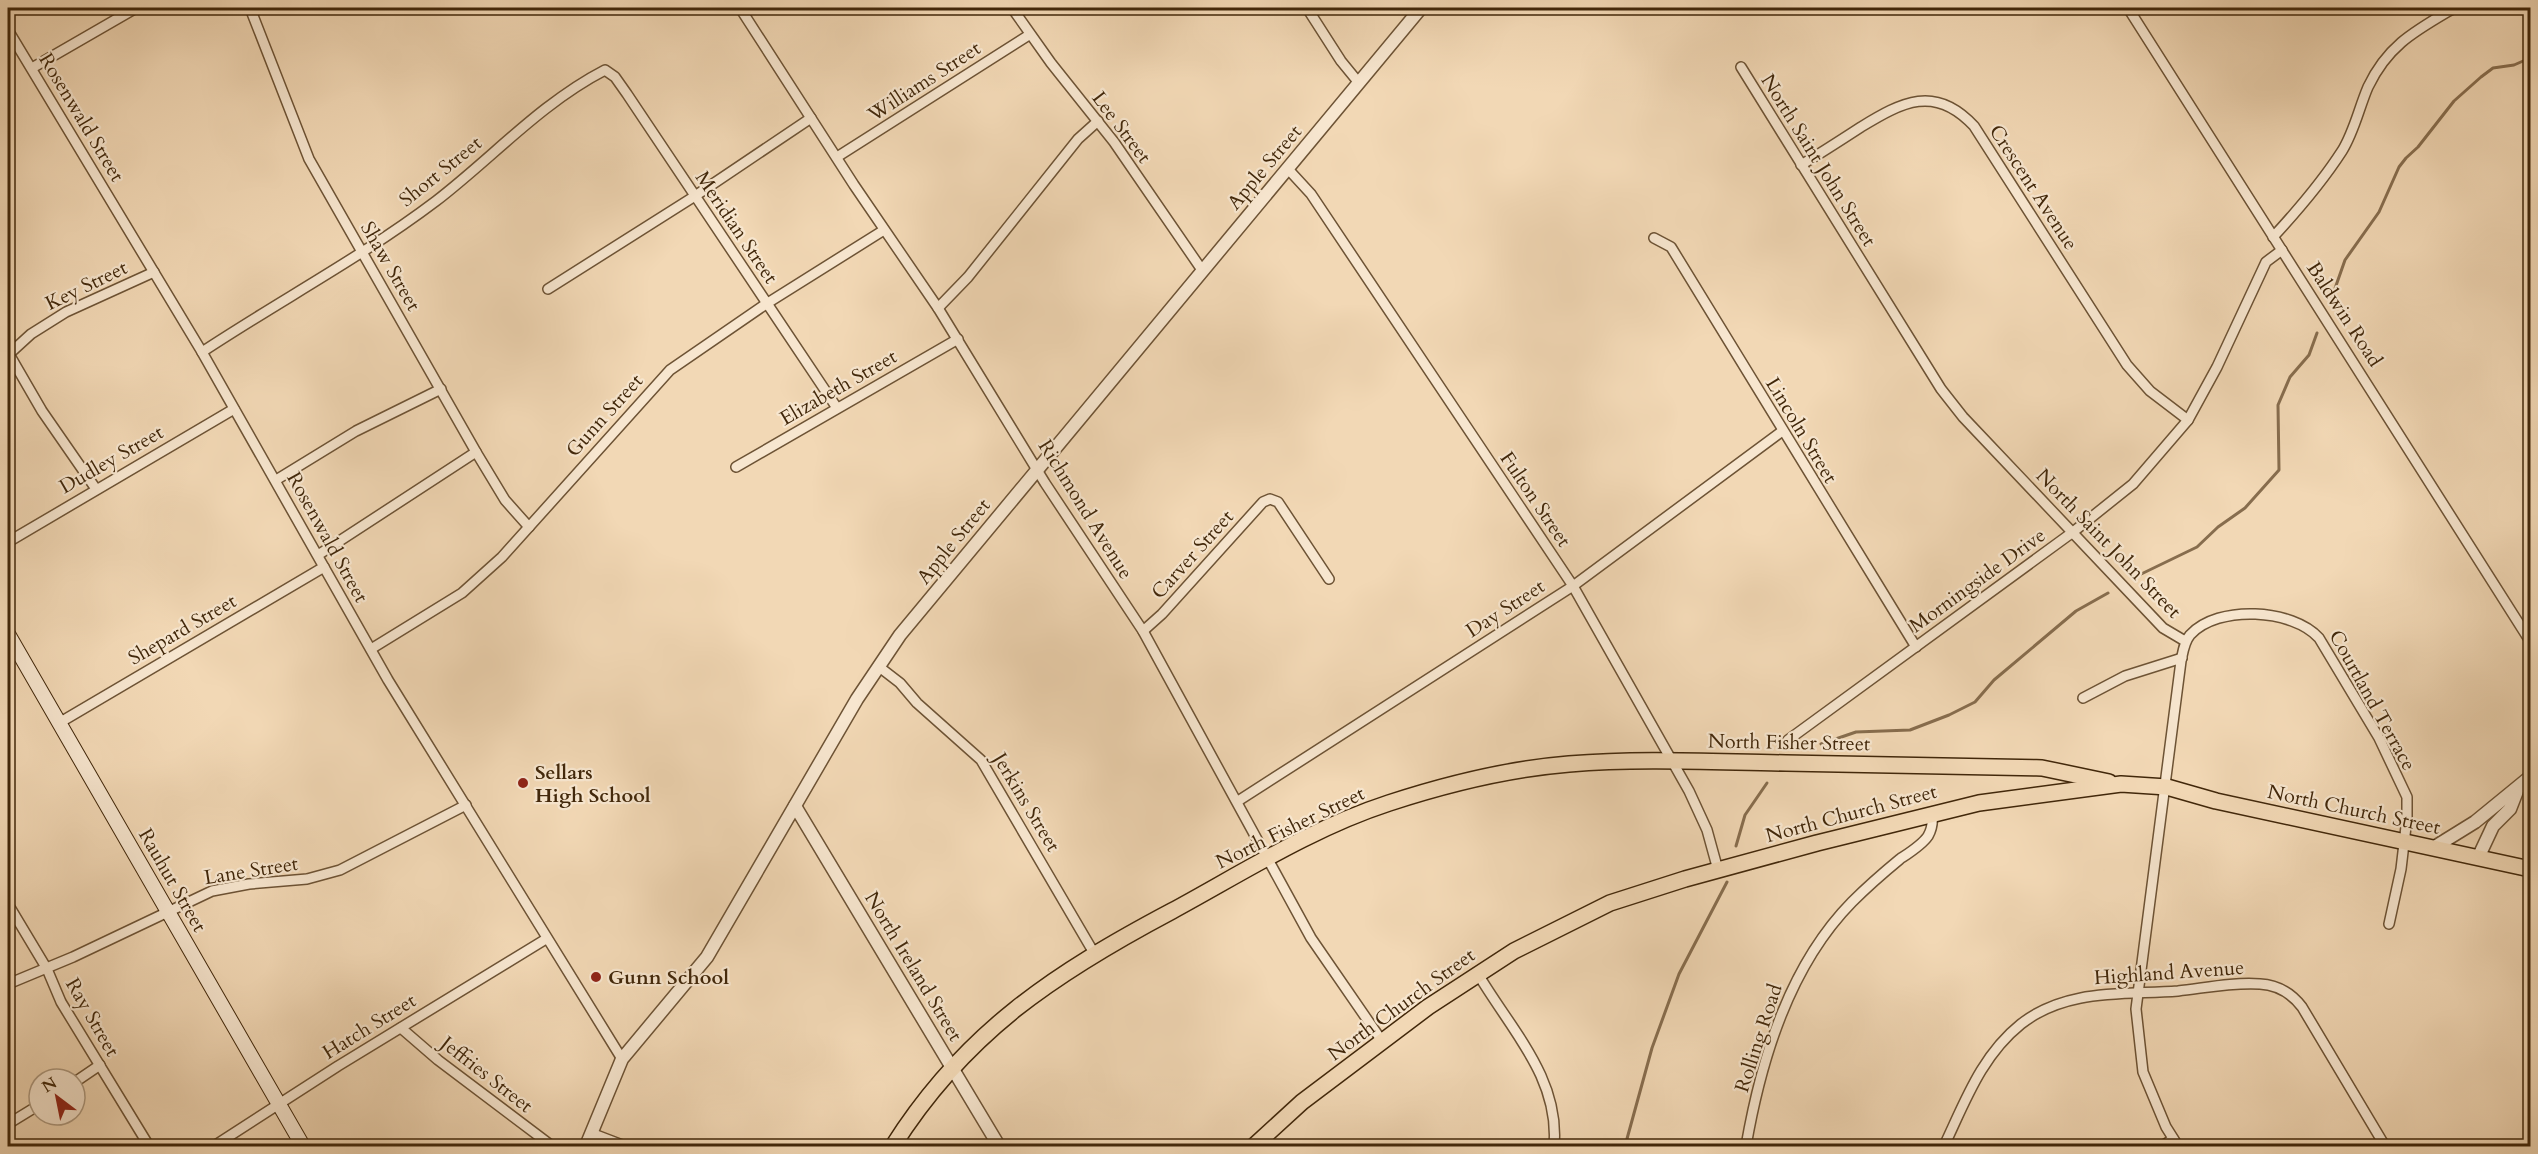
<svg xmlns="http://www.w3.org/2000/svg" width="2538" height="1154" viewBox="0 0 2538 1154" font-family="Cardo,serif">
	<style>
		.lines { fill: none; stroke-linecap: round; stroke-linejoin: round }
		.stream { stroke: #876d4e; stroke-width: 3 }
		.minor-casing { stroke: #6d5335; stroke-width: 12 }
		.tertiary-casing { stroke: #6d5335; stroke-width: 15 }
		.secondary-casing { stroke: #41270a; stroke-width: 16 }
		.primary-casing { stroke: #41270a; stroke-width: 18 }
		.minor { stroke: #f7e6cf; stroke-width: 9 }
		.tertiary { stroke: #f7e6cf; stroke-width: 12 }
		.secondary { stroke: #f7e6cf; stroke-width: 14 }
		.primary { stroke: #f2d8b5; stroke-width: 15 }
		.poi-dot { fill: #8f2418; stroke: #f7e6cf; stroke-width: 2 }
		.labels { text-anchor: middle; stroke-width: 4.5; stroke-linejoin: round; paint-order: stroke }
		.street-label { font-size: 20px; fill: #41270a; stroke: #f7e6cf }
		.poi-label { font-size: 20px; font-weight: bold; fill: #41270a; stroke: #f7e6cf; text-anchor: start }
	</style>
	<rect width="100%" height="100%" fill="#f2d8b5"/>
	<filter id="stains"><feTurbulence type="fractalNoise" baseFrequency=".00333" numOctaves="4"/><feColorMatrix values="0 0 0 0 .2 0 0 0 0 .09 0 0 0 0 .02 0 0 0 .5 -.17"/></filter>
	<radialGradient id="worn" r=".72"><stop offset=".6" stop-color="#630" stop-opacity="0"/><stop offset="1" stop-color="#630" stop-opacity=".3"/></radialGradient>
	<g class="lines">
		<g class="stream">
			<path d="M 2332,297 L 2345,260 L 2379,212 L 2399,167 L 2406,158 L 2418,147 L 2454,101 L 2481,77 L 2493,68 L 2514,65 L 2530,58"/>
			<path d="M 2135,577 L 2197,547 L 2218,527 L 2245,508 L 2279,470 L 2278,405 L 2290,377 L 2309,355 L 2317,333"/>
			<path d="M 1821,744 L 1856,732 L 1910,730 L 1949,715 L 1975,702 L 1994,680 L 2076,611 L 2108,593"/>
			<path d="M 1736,846 L 1745,815 L 1767,783"/>
			<path d="M 1625,1146 L 1652,1048 L 1679,974 L 1727,882"/>
		</g>
		<defs>
			<g id="minor">
				<path d="M 250,8 L 309,159 L 476,452 L 505,500 L 529,527"/>
				<path d="M 740,8 L 854,185 L 938,308 L 1045,483 L 1143,631 L 1311,938 L 1382,1041"/>
				<path d="M 1012,8 L 1051,63 L 1114,142 L 1202,270"/>
				<path d="M 1307,8 L 1341,61 L 1359,83"/>
				<path d="M 2128,8 L 2530,641"/>
				<path d="M 8,30 L 202,352 L 388,680 L 622,1059"/>
				<path d="M 1741,67 L 1941,389 L 1963,417 L 2163,628 L 2185,641"/>
				<path d="M 32,68 L 136,8"/>
				<path d="M 837,157 L 1029,35"/>
				<path d="M 1801,165 C 1821,153 1841,140 1861,127 C 1902,102 1935,84 1974,126 L 2127,365 L 2150,391 L 2188,420"/>
				<path d="M 1288,169 L 1311,194 L 1573,586 L 1689,791 L 1707,830 L 1718,870"/>
				<path d="M 2273,237 C 2298,210 2322,182 2342,151 C 2354,132 2359,108 2368,87 C 2388,45 2415,31 2454,8"/>
				<path d="M 1654,238 L 1671,247 L 1916,647"/>
				<path d="M 548,289 L 695,196 L 811,118"/>
				<path d="M 938,308 L 968,277 L 1078,139 L 1098,121"/>
				<path d="M 202,352 C 279,301 362,257 436,201 C 492,158 541,103 605,70 L 615,77 L 627,94 L 837,408"/>
				<path d="M 9,354 L 42,411 L 96,489"/>
				<path d="M 8,355 L 31,334 L 66,312 L 154,272"/>
				<path d="M 736,467 L 958,339"/>
				<path d="M 276,480 L 356,431 L 441,389"/>
				<path d="M 8,542 L 234,409"/>
				<path d="M 318,555 L 476,452"/>
				<path d="M 1143,631 L 1162,614 L 1263,502 L 1270,499 L 1278,502 L 1329,579"/>
				<path d="M 371,649 L 462,593 L 502,557 L 670,370 L 766,304 L 884,230"/>
				<path d="M 878,666 L 900,683 L 917,703 L 981,760 L 1094,953"/>
				<path d="M 2083,698 L 2125,676 L 2182,658"/>
				<path d="M 59,723 L 324,567"/>
				<path d="M 1788,740 L 2073,532 L 2133,484 L 2188,420 L 2217,367 L 2266,262 L 2282,250"/>
				<path d="M 1238,801 L 1573,586 L 1781,432"/>
				<path d="M 8,904 L 47,969 L 61,1002 L 149,1146"/>
				<path d="M 1478,974 C 1511,1030 1560,1078 1554,1146"/>
				<path d="M 8,984 L 73,957 L 212,891 L 249,884 L 307,879 L 340,870 L 466,805"/>
				<path d="M 401,1028 L 438,1060 L 552,1146"/>
				<path d="M 75,1082 L 100,1065"/>
				<path d="M 8,1124 L 39,1105"/>
				<path d="M 591,1133 L 625,1146"/>
				<path d="M 214,1146 L 338,1066 L 546,939"/>
				<path d="M 1746,1146 C 1761,1060 1789,966 1852,902 C 1867,887 1883,873 1900,859 C 1909,853 1922,845 1928,836 C 1932,829 1933,822 1932,814"/>
				<path d="M 1944,1146 C 1965,1102 1981,1056 2021,1024 C 2067,988 2124,995 2178,991 C 2205,988 2233,982 2260,984 C 2278,985 2292,994 2302,1007 L 2385,1146"/>
				<path d="M 2162,1146 L 2173,1139"/>
				<path d="M 2178,1146 L 2166,1127 L 2143,1072 L 2136,1009 L 2181,661 C 2183,652 2184,642 2190,635 C 2218,604 2293,609 2319,638 L 2379,738 L 2407,797 L 2407,818 L 2401,869 L 2389,924"/>
			</g>
			<g id="tertiary">
				<path d="M 795,806 L 999,1146"/>
				<path d="M 2433,848 L 2475,822 L 2530,777"/>
				<path d="M 2478,858 L 2493,826 L 2510,809 L 2517,791"/>
				<path d="M 586,1146 L 622,1059 L 707,957 L 857,699 L 900,635 L 1421,8"/>
			</g>
			<path id="secondary" d="M 8,634 L 303,1146"/>
			<g id="primary">
				<path d="M 893,1146 C 965,1032 1055,973 1172,911 C 1242,873 1312,828 1389,803 C 1447,784 1508,769 1569,764 C 1642,758 1714,762 1786,763 C 1872,765 1957,766 2042,768 L 2109,782"/>
				<path d="M 1254,1146 L 1302,1102 L 1428,1007 L 1514,951 L 1610,903 L 1685,879 L 1817,843 L 1979,803 L 2121,784 L 2167,787 L 2216,801 L 2530,869"/>
			</g>
		</defs>
		<use href="#minor" class="minor-casing"/>
		<use href="#tertiary" class="tertiary-casing"/>
		<use href="#secondary" class="secondary-casing"/>
		<use href="#primary" class="primary-casing"/>
		<use href="#minor" class="minor"/>
		<use href="#tertiary" class="tertiary"/>
		<use href="#secondary" class="secondary"/>
		<use href="#primary" class="primary"/>
	</g>
	<g class="poi-dot">
		<circle cx="523" cy="783" r="6"/>
		<circle cx="596" cy="977" r="6"/>
	</g>
	<g class="labels">
		<g class="street-label">
			<text transform="translate(924 81) rotate(-33)" y="7">Williams Street</text>
			<text transform="translate(82 117) rotate(59)" y="7">Rosenwald Street</text>
			<text transform="translate(1122 127) rotate(53)" y="7">Lee Street</text>
			<text transform="translate(1819 160) rotate(58)" y="7">North Saint John Street</text>
			<text transform="translate(1264 167) rotate(-50)" y="7">Apple Street</text>
			<text transform="translate(440 171) rotate(-39)" y="7">Short Street</text>
			<text transform="translate(2034 187) rotate(57)" y="7">Crescent Avenue</text>
			<text transform="translate(737 227) rotate(56)" y="7">Meridian Street</text>
			<text transform="translate(391 266) rotate(60)" y="7">Shaw Street</text>
			<text transform="translate(86 285) rotate(-26)" y="7">Key Street</text>
			<text transform="translate(2345 314) rotate(57)" y="7">Baldwin Road</text>
			<text transform="translate(838 387) rotate(-30)" y="7">Elizabeth Street</text>
			<text transform="translate(604 415) rotate(-48)" y="7">Gunn Street</text>
			<text transform="translate(1802 430) rotate(59)" y="7">Lincoln Street</text>
			<text transform="translate(111 459) rotate(-30)" y="7">Dudley Street</text>
			<text transform="translate(1536 499) rotate(56)" y="7">Fulton Street</text>
			<text transform="translate(1086 509) rotate(58)" y="7">Richmond Avenue</text>
			<text transform="translate(328 537) rotate(61)" y="7">Rosenwald Street</text>
			<text transform="translate(953 541) rotate(-51)" y="7">Apple Street</text>
			<text transform="translate(2109 543) rotate(46)" y="7">North Saint John Street</text>
			<text transform="translate(1192 554) rotate(-48)" y="7">Carver Street</text>
			<text transform="translate(1977 580) rotate(-36)" y="7">Morningside Drive</text>
			<text transform="translate(1505 608) rotate(-33)" y="7">Day Street</text>
			<text transform="translate(182 629) rotate(-30)" y="7">Shepard Street</text>
			<text transform="translate(2373 700) rotate(61)" y="7">Courtland Terrace</text>
			<text transform="translate(1789 742) rotate(1)" y="7">North Fisher Street</text>
			<text transform="translate(1027 802) rotate(59)" y="7">Jerkins Street</text>
			<text transform="translate(2354 809) rotate(12)" y="7">North Church Street</text>
			<text transform="translate(1851 813) rotate(-15)" y="7">North Church Street</text>
			<text transform="translate(1290 827) rotate(-26)" y="7">North Fisher Street</text>
			<text transform="translate(251 870) rotate(-9)" y="7">Lane Street</text>
			<text transform="translate(173 880) rotate(60)" y="7">Rauhut Street</text>
			<text transform="translate(914 966) rotate(59)" y="7">North Ireland Street</text>
			<text transform="translate(2169 972) rotate(-4)" y="7">Highland Avenue</text>
			<text transform="translate(1401 1004) rotate(-36)" y="7">North Church Street</text>
			<text transform="translate(93 1017) rotate(60)" y="7">Ray Street</text>
			<text transform="translate(369 1026) rotate(-32)" y="7">Hatch Street</text>
			<text transform="translate(1758 1038) rotate(-72)" y="7">Rolling Road</text>
			<text transform="translate(487 1074) rotate(38)" y="7">Jeffries Street</text>
		</g>
		<g class="poi-label">
			<text x="535" y="779">Sellars<tspan x="535" dy="23">High School</tspan></text>
			<text x="608" y="984">Gunn School</text>
		</g>
	</g>
	<rect width="2538" height="1154" fill="none" stroke="#f2d8b5" stroke-width="30"/>
	<rect x="9" y="9" width="2520" height="1136" fill="none" stroke="#41270a" stroke-width="3"/>
	<rect x="15" y="15" width="2508" height="1124" fill="none" stroke="#41270a" stroke-width="1.5"/>
	<g transform="translate(57 1097) rotate(328)"><circle r="28" fill="#f7e6cf" stroke="#ae9a80" stroke-width="1.5"/>
	<path d="M0-4.5L10 22L0 15L-10 22Z" fill="#8f2418"/>
	<text y="-9" font-size="16" font-weight="bold" text-anchor="middle" fill="#41270a">N</text>
	</g>
	<rect width="100%" height="100%" filter="url(#stains)"/>
	<rect width="100%" height="100%" fill="url(#worn)"/>
</svg>
